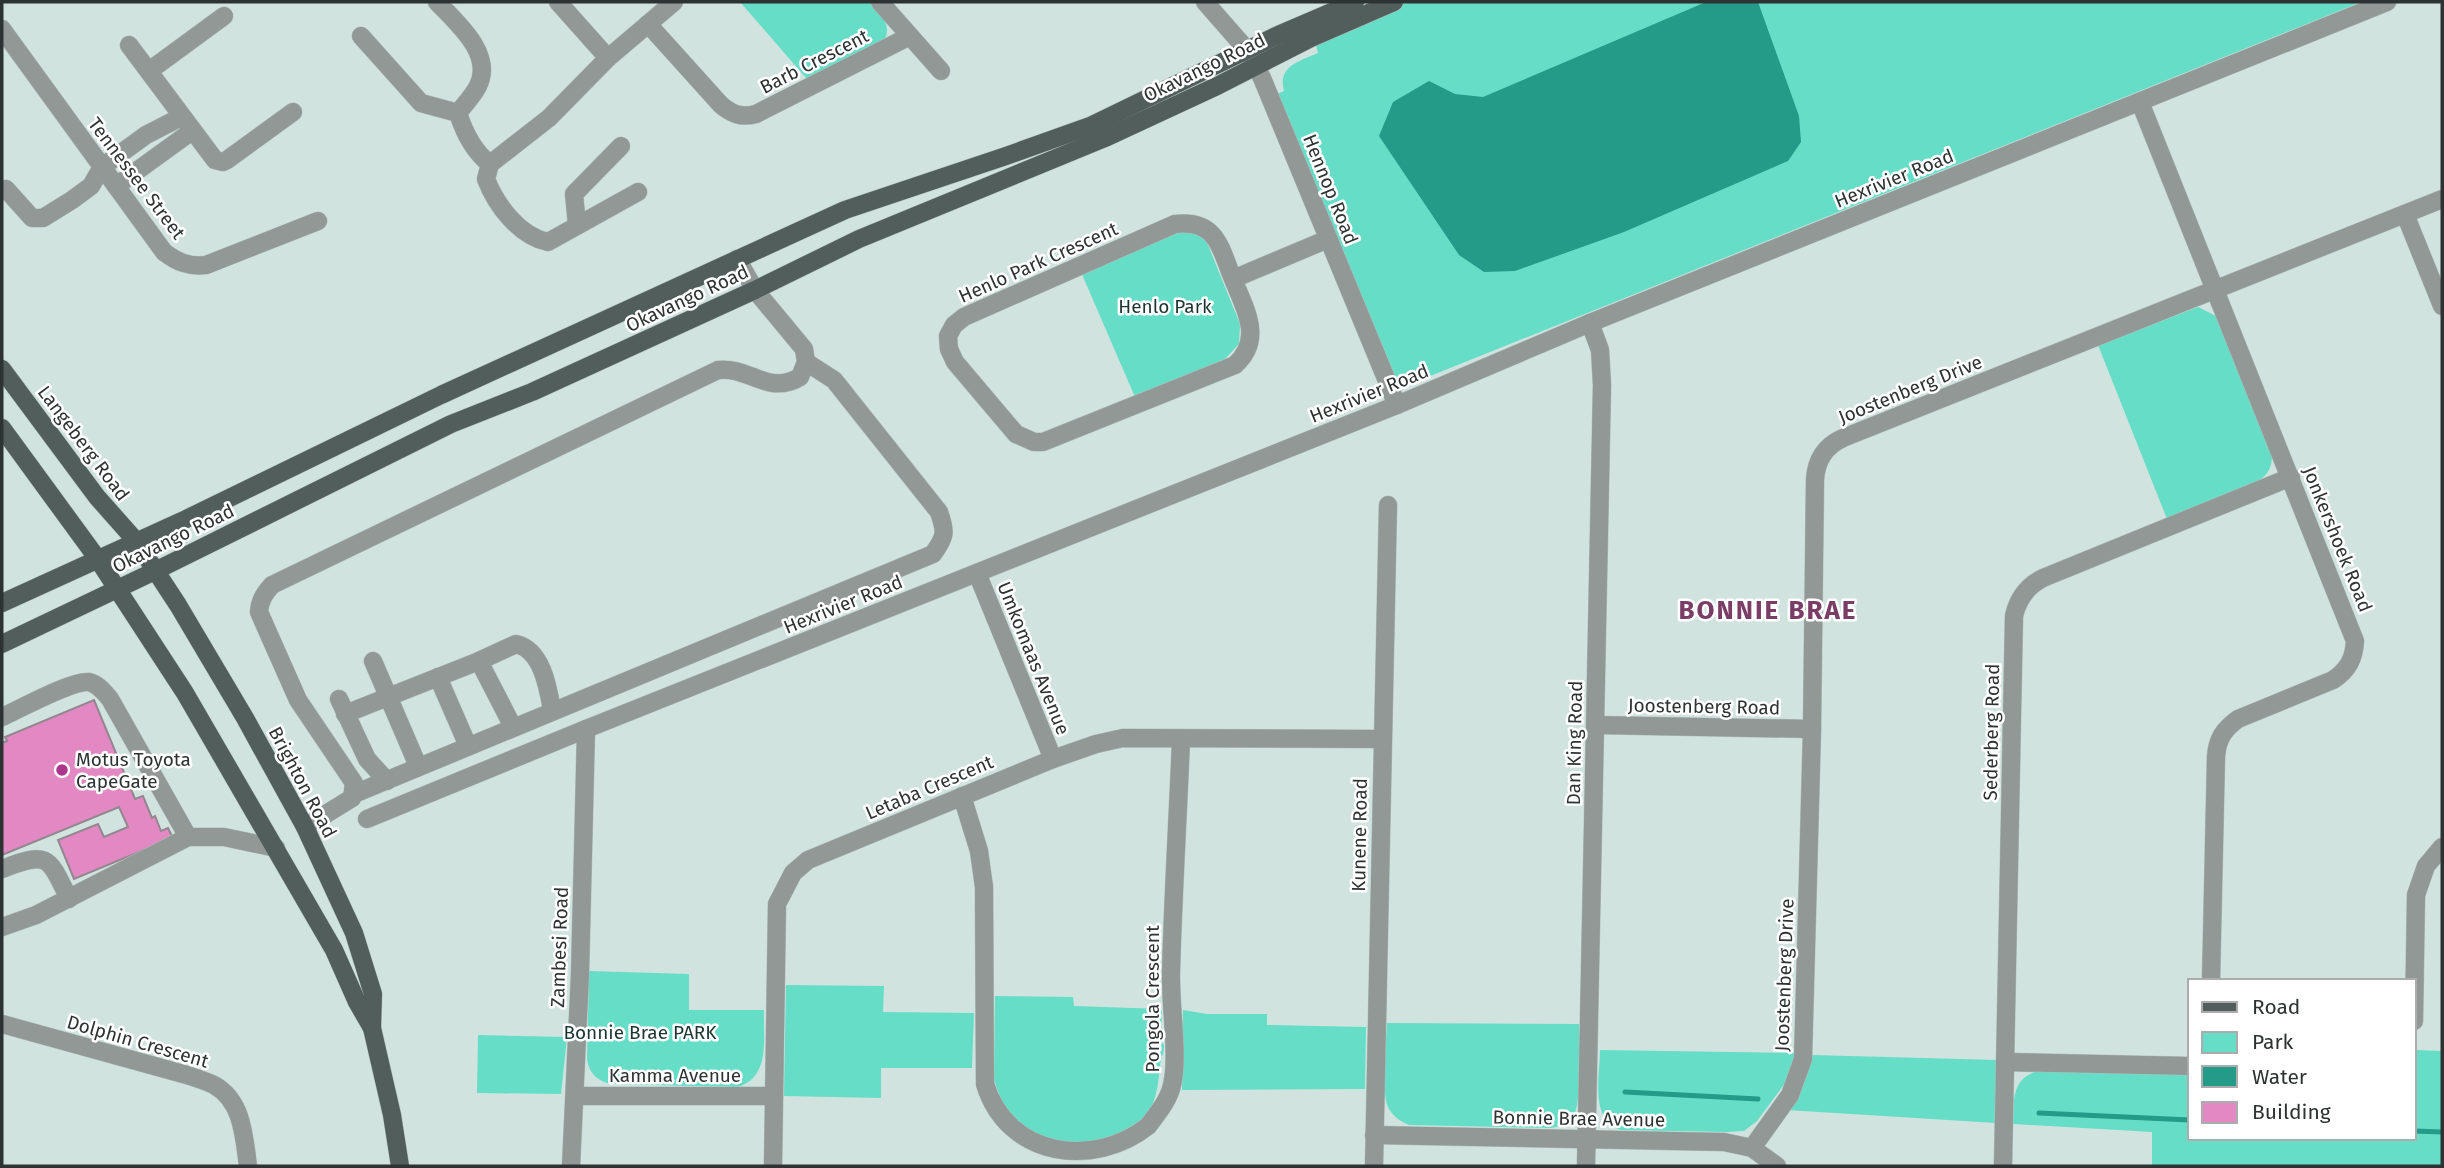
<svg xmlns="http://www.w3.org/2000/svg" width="2444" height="1168" viewBox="0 0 2444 1168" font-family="'Fira Sans',sans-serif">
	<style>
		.green { fill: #65ddc7 }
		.water { fill: #249a88 }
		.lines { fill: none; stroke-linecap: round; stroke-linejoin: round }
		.stream { stroke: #249a88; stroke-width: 5 }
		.building { fill: #e289c4; stroke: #93868e; stroke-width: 2 }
		.minor-casing { stroke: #b0c0bc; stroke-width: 19 }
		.major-casing { stroke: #b0c0bc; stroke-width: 19 }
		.minor { stroke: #919896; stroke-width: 18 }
		.major { stroke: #515e5b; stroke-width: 18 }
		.poi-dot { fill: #ad368d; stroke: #fff; stroke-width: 2.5 }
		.labels { text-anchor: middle; stroke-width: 5; stroke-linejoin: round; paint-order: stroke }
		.street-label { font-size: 19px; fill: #2d3332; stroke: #fff }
		.park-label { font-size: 19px; fill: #1c3530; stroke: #fff }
		.poi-label { font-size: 19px; fill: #2d3332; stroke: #fff; text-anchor: start }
		.district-label { font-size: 26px; font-weight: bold; letter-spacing: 2px; fill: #793d66; stroke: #fff }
	</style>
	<rect width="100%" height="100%" fill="#d1e3df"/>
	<g class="green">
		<path d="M 740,2 L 870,2 C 880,14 893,24 884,41 L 807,79 Z"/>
		<path d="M 1407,2 L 2361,2 L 1413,383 L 1401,382 L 1392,375 L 1277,94 L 1284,91 C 1277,66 1300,61 1318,53 L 1316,45 Z"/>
		<path d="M 1188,229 L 1205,239 L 1208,245 L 1240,324 L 1239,344 L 1225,359 L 1135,397 L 1081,272 L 1175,231 Z"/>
		<path d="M 2198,307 L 2216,316 L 2272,455 C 2272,467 2268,475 2258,481 L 2167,519 L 2098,345 Z"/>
		<path d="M 589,971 L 689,974 L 689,1010 L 764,1010 C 763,1038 771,1077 738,1087 L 611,1084 C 597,1081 589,1073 587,1059 Z"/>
		<path d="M 786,985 L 884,986 L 883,1012 L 974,1013 L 972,1068 L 881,1068 L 881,1098 L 784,1096 Z"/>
		<path d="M 995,996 L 1073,997 L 1074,1006 L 1162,1009 L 1161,1041 L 1164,1045 C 1164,1055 1161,1057 1160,1065 C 1156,1117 1146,1118 1105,1146 L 1035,1138 L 1004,1108 L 994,1080 Z"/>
		<path d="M 1183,1010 L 1207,1014 L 1267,1014 L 1267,1025 L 1366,1027 L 1365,1089 L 1182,1090 Z"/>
		<path d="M 1387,1023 L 1579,1024 C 1579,1043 1582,1100 1574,1115 C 1569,1124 1560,1127 1550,1128 L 1409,1125 C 1400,1121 1393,1117 1388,1107 C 1381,1092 1386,1042 1387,1023 Z"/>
		<path d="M 478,1035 L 567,1037 L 561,1094 L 477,1093 Z"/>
		<path d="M 1600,1050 L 1796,1053 L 1791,1075 L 1757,1121 L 1744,1131 L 1727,1132 L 1621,1130 C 1589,1120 1600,1076 1600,1050 Z"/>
		<path d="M 2417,1050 L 2442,1051 L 2442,1166 L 2152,1166 L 2152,1132 L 2013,1124 C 2014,1101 2011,1078 2038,1071 L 2190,1074 L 2190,1138 L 2414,1138 L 2414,1055 Z"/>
		<path d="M 1812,1055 L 1998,1060 L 1996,1123 L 1787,1110 L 1803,1087 Z"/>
	</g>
	<path class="water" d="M 1706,2 L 1758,2 L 1799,116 L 1801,142 L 1788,161 L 1624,232 L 1515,271 L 1484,272 L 1459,255 L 1379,136 L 1393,102 L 1429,81 L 1455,94 L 1483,97 Z"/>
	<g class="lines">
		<g class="stream">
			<path d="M 1625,1092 L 1758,1099"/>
			<path d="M 2039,1113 L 2190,1120"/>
			<path d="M 2414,1131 L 2442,1132"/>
		</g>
	</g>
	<path class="building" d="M 94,700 L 135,799 L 143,796 L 152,818 L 155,816 L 161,831 L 168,828 L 173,838 L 74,879 L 58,840 L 98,824 L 104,837 L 128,827 L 119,807 L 2,855 L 2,743 L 7,741 L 5,737 Z"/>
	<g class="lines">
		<defs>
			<g id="minor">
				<path d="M 437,2 C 457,23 494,54 478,86 C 473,96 464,105 458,113"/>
				<path d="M 558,2 L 608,58"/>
				<path d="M 880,2 L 941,71"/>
				<path d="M 1205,2 L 1247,50 L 1262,78 L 1397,405"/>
				<path d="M 648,24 L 721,105 C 732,114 741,118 756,114 L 910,36"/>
				<path d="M 2,29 L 164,252 C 177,262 189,267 206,265 L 318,221"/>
				<path d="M 361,36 L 421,103 L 458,113 C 464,132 473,151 490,164 L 549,118 L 608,58 L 674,2"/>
				<path d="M 129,45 L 215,160 L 223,162 L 227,160 L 293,112"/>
				<path d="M 149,71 L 224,16"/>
				<path d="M 2140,102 L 2355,641 C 2354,659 2348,670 2333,680 L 2238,719 C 2224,729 2217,739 2216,757 L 2211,981"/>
				<path d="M 490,164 L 486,179 C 496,205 519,236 548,242 L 638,192"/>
				<path d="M 116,186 L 192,131"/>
				<path d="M 6,189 L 32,218 L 43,218 L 72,200 L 91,186 L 102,167 L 146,135 L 181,117"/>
				<path d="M 2405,214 L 2442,306"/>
				<path d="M 577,225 L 574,194 L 621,146"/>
				<path d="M 1233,279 C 1245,309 1264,339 1235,365 L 1043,442 L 1034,442 L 1016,434 L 955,362 L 949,349 L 948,336 L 954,325 L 964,317 L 1175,224 C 1217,219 1220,248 1233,279 L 1328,239"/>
				<path d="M 977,573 L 1053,759"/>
				<path d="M 373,661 L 418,766"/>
				<path d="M 479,661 L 516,644 C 542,650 548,687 552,710"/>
				<path d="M 438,677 L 468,746"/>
				<path d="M 339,699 L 367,759 L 387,781"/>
				<path d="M 345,714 L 479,661 L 513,727"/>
				<path d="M 2,717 C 20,709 72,680 89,682 C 98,684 104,692 110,699 L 188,837"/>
				<path d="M 1596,725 L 1812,729"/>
				<path d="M 354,794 L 933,554 C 946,536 946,532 939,512 L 834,380 L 806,362"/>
				<path d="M 962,796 L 979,851 L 984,887 L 985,1084 C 1008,1159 1095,1168 1148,1126 C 1157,1114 1169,1100 1172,1085 C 1179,1055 1170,1006 1171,973 C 1173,895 1178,817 1181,739"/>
				<path d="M 367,819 L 586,729 L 1397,405 L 1590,323 L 2387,2"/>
				<path d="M 305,827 L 352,798 L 354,783 L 298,700 L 259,612 C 260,600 264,594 272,585 L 718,370 C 749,366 768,396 800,377 L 806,362 L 804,349 L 755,290 L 737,259"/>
				<path d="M 2,869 C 49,851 48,856 69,899"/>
				<path d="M 2,927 L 36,915 L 188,837 L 224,837 L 276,848"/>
				<path d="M 2414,1021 L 2416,895 L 2426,866 L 2442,847"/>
				<path d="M 2,1024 L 187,1075 C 196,1078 206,1081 214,1085 C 243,1101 244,1137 248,1166"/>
				<path d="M 2005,1062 L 2190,1066"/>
				<path d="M 576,1096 L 774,1096"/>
				<path d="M 1374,1135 L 1724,1142 L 1752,1148 L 1777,1166"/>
				<path d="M 1752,1148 L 1790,1095 L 1803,1059 L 1812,729 L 1815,480 C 1816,460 1825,446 1843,438 L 2442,199"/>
				<path d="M 571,1166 L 580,974 L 586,729"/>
				<path d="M 773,1166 L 777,904 L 793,873 L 808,860 L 1053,759 L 1096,744 L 1123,738 L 1382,739"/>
				<path d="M 1374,1166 L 1388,505"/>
				<path d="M 1586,1166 L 1602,385 L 1600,350 L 1590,323"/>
				<path d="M 2003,1166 L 2014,616 C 2018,598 2027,586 2043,578 L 2291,477"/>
			</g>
			<g id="major">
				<path d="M 2,369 L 97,497 L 136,541 L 178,605 L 245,718 L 305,827 L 354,933 L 373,994 L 372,1028 L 392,1115 L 400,1166"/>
				<path d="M 2,428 L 97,558 L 185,693 L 334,950 L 357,1002 L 372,1028"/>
				<path d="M 2,603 L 182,521 L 441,395 L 845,210 L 1006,156 L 1090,126 L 1278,35 L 1355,2"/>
				<path d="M 2,644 L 155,571 L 451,424 L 532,392 L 755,290 L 859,239 L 1105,138 L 1217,86 L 1311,38 L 1394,2"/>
			</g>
		</defs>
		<use href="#minor" class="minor-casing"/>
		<use href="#major" class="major-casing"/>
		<use href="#minor" class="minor"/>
		<use href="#major" class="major"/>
	</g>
	<circle class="poi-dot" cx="62" cy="770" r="7"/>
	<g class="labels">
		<g class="street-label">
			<text transform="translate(814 61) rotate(-27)" y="7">Barb Crescent</text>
			<text transform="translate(1204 67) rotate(-26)" y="7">Okavango Road</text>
			<text transform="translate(137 178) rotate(53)" y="7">Tennessee Street</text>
			<text transform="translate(1894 178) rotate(-22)" y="7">Hexrivier Road</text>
			<text transform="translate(1331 189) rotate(68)" y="7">Hennop Road</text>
			<text transform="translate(1038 262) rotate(-24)" y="7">Henlo Park Crescent</text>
			<text transform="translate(687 298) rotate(-25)" y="7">Okavango Road</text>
			<text transform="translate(1910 389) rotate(-22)" y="7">Joostenberg Drive</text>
			<text transform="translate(1369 393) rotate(-22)" y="7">Hexrivier Road</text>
			<text transform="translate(84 443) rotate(53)" y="7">Langeberg Road</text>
			<text transform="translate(173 538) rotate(-26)" y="7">Okavango Road</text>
			<text transform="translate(2338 539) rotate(68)" y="7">Jonkershoek Road</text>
			<text transform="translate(843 604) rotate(-22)" y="7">Hexrivier Road</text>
			<text transform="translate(1034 658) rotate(68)" y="7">Umkomaas Avenue</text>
			<text transform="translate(1704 706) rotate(1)" y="7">Joostenberg Road</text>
			<text transform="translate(1991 732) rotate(-89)" y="7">Sederberg Road</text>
			<text transform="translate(1574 743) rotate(-89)" y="7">Dan King Road</text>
			<text transform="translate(303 782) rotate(62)" y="7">Brighton Road</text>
			<text transform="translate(929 787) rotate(-23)" y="7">Letaba Crescent</text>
			<text transform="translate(1359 835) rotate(-89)" y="7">Kunene Road</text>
			<text transform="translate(559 947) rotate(-88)" y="7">Zambesi Road</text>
			<text transform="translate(1784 975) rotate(-88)" y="7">Joostenberg Drive</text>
			<text transform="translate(1152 999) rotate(-90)" y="7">Pongola Crescent</text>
			<text transform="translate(138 1041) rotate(16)" y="7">Dolphin Crescent</text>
			<text x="675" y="1082">Kamma Avenue</text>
			<text transform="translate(1579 1118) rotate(1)" y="7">Bonnie Brae Avenue</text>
		</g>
		<g class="park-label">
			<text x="1165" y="313">Henlo Park</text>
			<text x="640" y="1039">Bonnie Brae PARK</text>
		</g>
		<g class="poi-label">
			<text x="76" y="766">Motus Toyota<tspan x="76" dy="22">CapeGate</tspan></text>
		</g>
		<g class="district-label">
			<text x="1768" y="619">BONNIE BRAE</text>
		</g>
	</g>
	<rect width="2444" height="1168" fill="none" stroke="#2d3332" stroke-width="7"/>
	<rect x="2188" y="979" width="228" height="161" fill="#ffffff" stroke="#abadad" stroke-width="2"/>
	<rect x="2202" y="1002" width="35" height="10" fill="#515e5b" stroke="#abadad" stroke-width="2"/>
	<text x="2252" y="1014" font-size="21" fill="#2d3332">Road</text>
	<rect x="2202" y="1032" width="35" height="21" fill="#65ddc7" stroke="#abadad" stroke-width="2"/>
	<text x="2252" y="1049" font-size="21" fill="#2d3332">Park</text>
	<rect x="2202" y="1066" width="35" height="21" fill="#249a88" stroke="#abadad" stroke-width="2"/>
	<text x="2252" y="1084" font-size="21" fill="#2d3332">Water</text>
	<rect x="2202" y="1102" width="35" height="21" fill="#e289c4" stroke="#abadad" stroke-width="2"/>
	<text x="2252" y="1119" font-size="21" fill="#2d3332">Building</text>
</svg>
